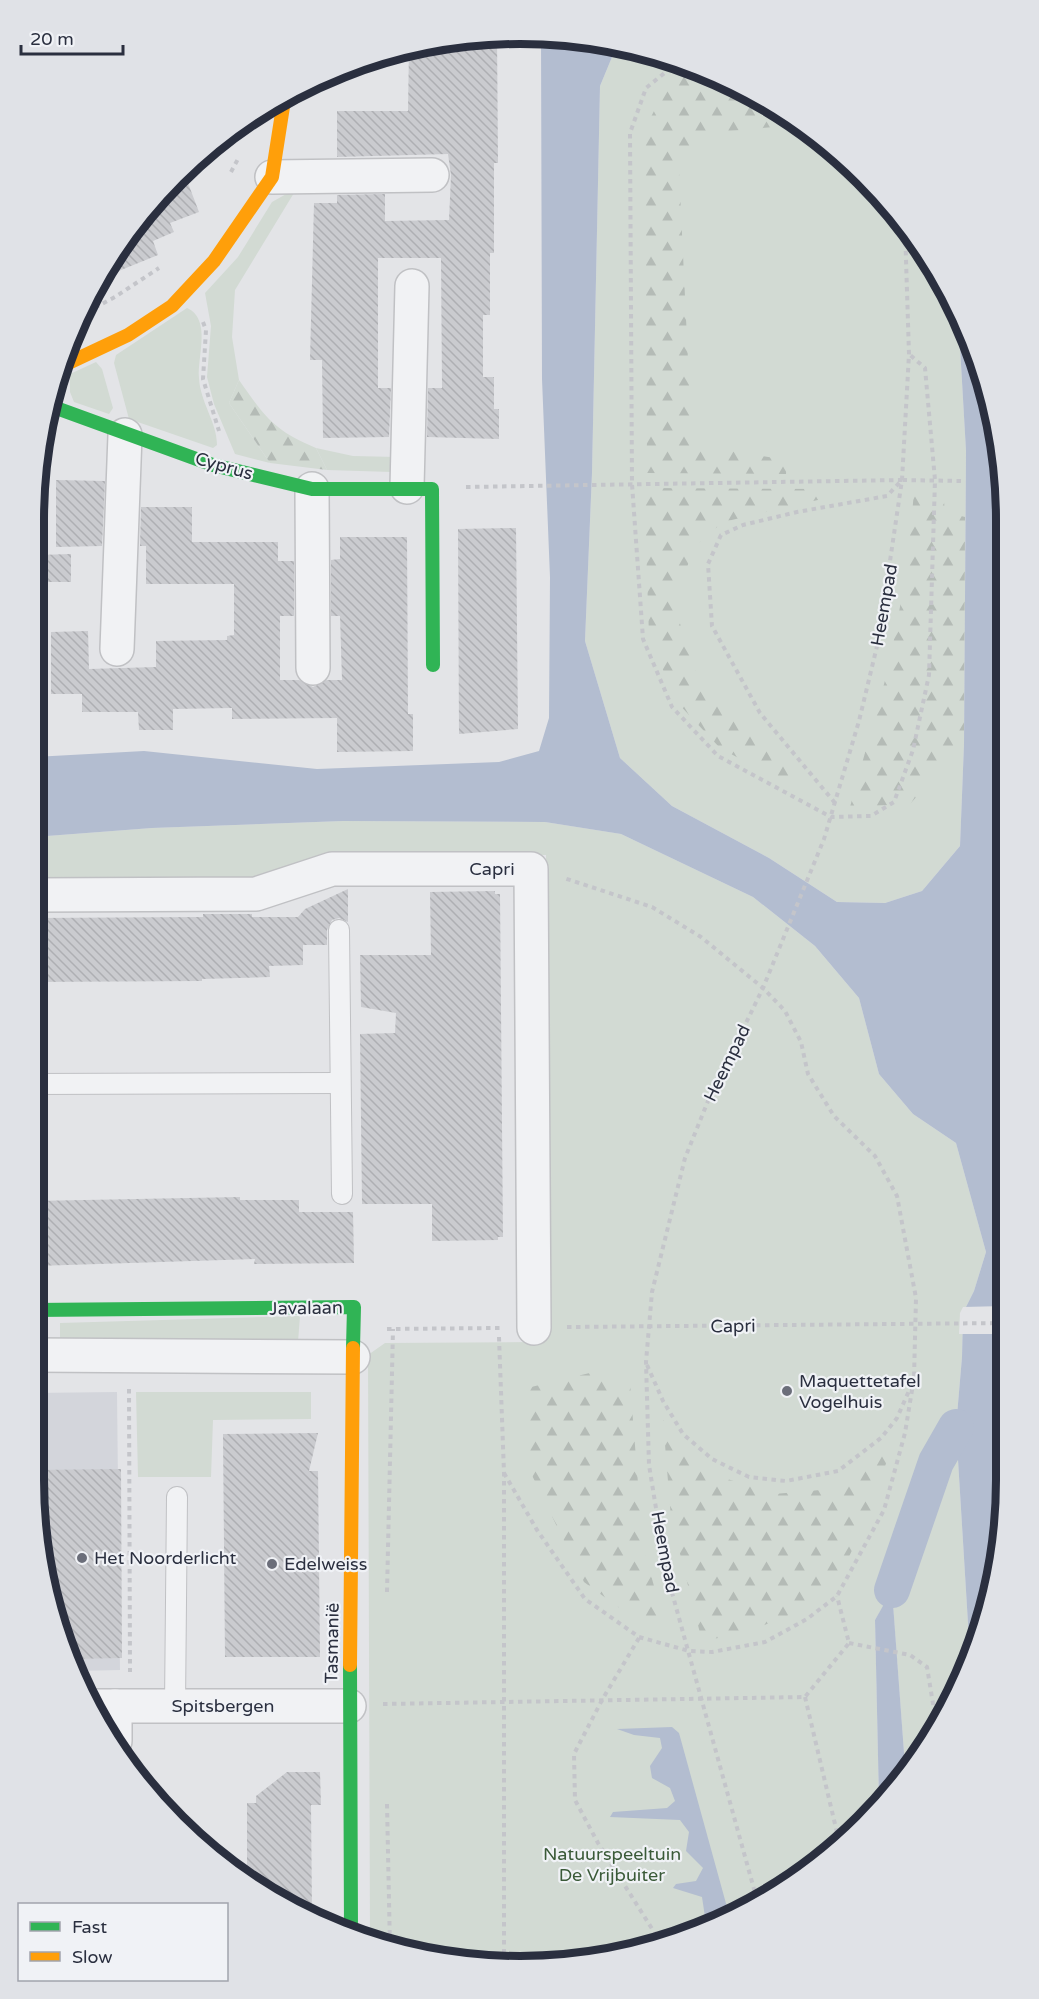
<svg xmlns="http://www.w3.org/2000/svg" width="1039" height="1999" viewBox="0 0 1039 1999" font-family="'Varela Round',sans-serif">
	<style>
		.built { fill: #d3d5db }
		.green { fill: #d2dad3 }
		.forest { fill: url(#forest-firs) }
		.water { fill: #b3bdd0 }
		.pier { fill: #e3e4e7 }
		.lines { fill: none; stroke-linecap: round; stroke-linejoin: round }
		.canal { stroke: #b3bdd0; stroke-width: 36 }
		.building { fill: url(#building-back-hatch) }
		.lane-casing { stroke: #c0c1c4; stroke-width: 22 }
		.street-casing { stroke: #c0c1c4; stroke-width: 36 }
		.path { stroke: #c4c5ca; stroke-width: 4; stroke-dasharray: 4.5 4.5; stroke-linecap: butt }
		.lane { stroke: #f1f2f4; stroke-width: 20 }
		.street { stroke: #f1f2f4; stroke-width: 33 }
		.fast { stroke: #30b455; stroke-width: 14 }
		.slow { stroke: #ff9f0a; stroke-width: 14 }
		.poi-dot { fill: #6b6e7a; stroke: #f0f2f6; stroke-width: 2 }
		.labels { text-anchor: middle; stroke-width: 4.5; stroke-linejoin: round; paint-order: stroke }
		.street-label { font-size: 18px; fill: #2a2f3f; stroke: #f0f2f6 }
		.poi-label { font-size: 18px; fill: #2a2f3f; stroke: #f0f2f6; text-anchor: start }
		.park-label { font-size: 18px; fill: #3a5a38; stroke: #f0f2f6 }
		.rim { fill: none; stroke: #2a2f3f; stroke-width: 8 }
	</style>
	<defs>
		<pattern id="forest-firs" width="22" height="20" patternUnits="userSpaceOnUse" patternTransform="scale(1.5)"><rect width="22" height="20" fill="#d2dad3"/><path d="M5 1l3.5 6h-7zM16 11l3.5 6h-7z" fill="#b4bbb6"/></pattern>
		<pattern id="building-back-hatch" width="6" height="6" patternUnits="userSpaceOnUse" patternTransform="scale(1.5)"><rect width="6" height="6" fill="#cacbcf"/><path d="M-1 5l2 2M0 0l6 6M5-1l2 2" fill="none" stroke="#aeafb3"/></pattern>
	</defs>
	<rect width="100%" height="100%" fill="#e3e4e7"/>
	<path class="built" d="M 117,1392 L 120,1670 L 77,1671 L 59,1636 L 33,1479 L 33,1393 Z"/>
	<g class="green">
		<path d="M 617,45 L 646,50 L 735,83 L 840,154 L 924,249 L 958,312 L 966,451 L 964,744 L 960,846 L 922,891 L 885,903 L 837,902 L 769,858 L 672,806 L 620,758 L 585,641 L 592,473 L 600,86 Z"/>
		<path d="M 297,188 L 235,290 L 232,337 L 239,380 L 229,403 L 270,463 L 235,454 L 214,404 L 207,377 L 211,326 L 205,293 L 238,257 L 272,202 Z"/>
		<path d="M 187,308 C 212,319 197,357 199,378 C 200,402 217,422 217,445 L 213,448 L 129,419 L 114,363 L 116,355 Z"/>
		<path d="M 96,362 L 102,369 L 113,408 L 109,414 L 74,402 L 70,392 L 70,374 Z"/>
		<path d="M 316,448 L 353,456 L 397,457 L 392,472 L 327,470 Z"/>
		<path d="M 343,821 L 545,822 L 621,834 L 753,897 L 815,946 L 859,998 L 879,1074 L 913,1114 L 956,1143 L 986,1252 L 974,1291 L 963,1313 L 962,1357 L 956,1427 L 970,1656 L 956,1695 L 905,1766 L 892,1592 L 875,1620 L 879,1802 L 863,1824 L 734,1916 L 646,1949 L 552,1965 L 394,1950 L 370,1939 L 368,1355 L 385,1343 L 532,1342 L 549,1313 L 546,855 L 327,855 L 252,878 L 34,878 L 34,837 L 152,828 Z"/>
		<path d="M 300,1316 L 298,1342 L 60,1339 L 60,1323 Z"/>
		<path d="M 136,1392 L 311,1392 L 311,1419 L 213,1420 L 211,1477 L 138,1477 Z"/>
	</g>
	<g class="forest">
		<path d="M 691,67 L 735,83 L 797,125 L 696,134 L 679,170 L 692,445 L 787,460 L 786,474 L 647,473 L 645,129 L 666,87 Z"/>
		<path d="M 239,380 C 265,417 273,430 316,448 L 327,470 L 270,463 L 229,403 Z"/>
		<path d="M 644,488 L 825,489 L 822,499 L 723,522 L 694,547 L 674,605 L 698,679 L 791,771 L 790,786 L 720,748 L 675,700 L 649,635 Z"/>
		<path d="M 943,491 L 945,512 L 965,517 L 964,744 L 910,804 L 850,807 L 889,666 L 907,569 L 914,492 Z"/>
		<path d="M 598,1371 L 630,1383 L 643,1546 L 663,1619 L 655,1634 L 584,1582 L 526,1463 L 527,1388 Z"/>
		<path d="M 663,1420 L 715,1475 L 774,1494 L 832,1489 L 891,1447 L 872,1509 L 844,1567 L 799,1611 L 745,1633 L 702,1641 L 671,1518 Z"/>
	</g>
	<g class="water">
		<path d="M 541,34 L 617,45 L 600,86 L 592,473 L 585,641 L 620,758 L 672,806 L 769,858 L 837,902 L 885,903 L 922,891 L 960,846 L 964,744 L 966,451 L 958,312 L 969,334 L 1002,456 L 1005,1511 L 990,1605 L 970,1656 L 956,1427 L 962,1357 L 963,1313 L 974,1291 L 986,1252 L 956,1143 L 913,1114 L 879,1074 L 859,998 L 815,946 L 753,897 L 621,834 L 545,822 L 343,821 L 152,828 L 34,837 L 34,757 L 144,751 L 317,769 L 499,762 L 539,751 L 549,718 L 550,577 L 542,379 Z"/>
		<path d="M 892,1590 L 905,1766 L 879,1802 L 875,1620 Z"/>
		<path d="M 672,1727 L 679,1733 L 730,1918 L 713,1924 L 705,1917 L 702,1897 L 673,1888 L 676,1884 L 696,1881 L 703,1868 L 686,1851 L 689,1832 L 680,1820 L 610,1817 L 613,1812 L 667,1808 L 675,1801 L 670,1788 L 652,1778 L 650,1766 L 662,1748 L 660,1738 L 634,1735 L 617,1729 Z"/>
	</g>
	<path class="pier" d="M 1004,1306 L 1004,1334 L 959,1334 L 960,1313 L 963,1307 Z"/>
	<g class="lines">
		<path class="canal" d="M 892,1590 L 936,1462 L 956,1427"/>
	</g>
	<g class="building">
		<path d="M 497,36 L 498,163 L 494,163 L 494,253 L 490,253 L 490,315 L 483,315 L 483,377 L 494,377 L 494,409 L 499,409 L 499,439 L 427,437 L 428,388 L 442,388 L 441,258 L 378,258 L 378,388 L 391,388 L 389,437 L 323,438 L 322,360 L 310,360 L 314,203 L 337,203 L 337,195 L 385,194 L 385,221 L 449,220 L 451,175 L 448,154 L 337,157 L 337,111 L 408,111 L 409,48 L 456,37 Z"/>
		<path d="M 183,170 L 199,212 L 170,223 L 174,232 L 153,241 L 158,255 L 99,279 L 134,223 Z"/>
		<path d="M 56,480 L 105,481 L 102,546 L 56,547 Z"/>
		<path d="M 141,507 L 192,507 L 192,542 L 278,542 L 278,561 L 294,561 L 294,616 L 280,616 L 280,680 L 299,680 L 313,687 L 327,680 L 342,680 L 340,616 L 331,616 L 331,560 L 340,559 L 340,537 L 407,537 L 408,714 L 413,714 L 413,751 L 337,752 L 337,718 L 232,719 L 232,708 L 173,709 L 173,730 L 139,730 L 138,712 L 82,712 L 82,694 L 51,694 L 51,632 L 88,631 L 89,669 L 156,667 L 156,641 L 227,640 L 227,636 L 234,635 L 234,584 L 146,584 L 146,546 L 140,546 Z"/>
		<path d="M 516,528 L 518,729 L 459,734 L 458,529 Z"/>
		<path d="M 71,554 L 71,582 L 38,582 L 38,555 Z"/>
		<path d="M 348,889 L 348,922 L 339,918 L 332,920 L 327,930 L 327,945 L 303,945 L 303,965 L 269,966 L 270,977 L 202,979 L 202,981 L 34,982 L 35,918 L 203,917 L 203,914 L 252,914 L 252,917 L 298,917 L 305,909 Z"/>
		<path d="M 495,891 L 495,894 L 500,894 L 503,1237 L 498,1237 L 498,1240 L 432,1241 L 432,1204 L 362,1204 L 360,1034 L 395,1033 L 396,1013 L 361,1007 L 360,955 L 431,955 L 430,892 Z"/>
		<path d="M 240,1197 L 240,1200 L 299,1200 L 299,1212 L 353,1212 L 354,1263 L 254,1264 L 255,1259 L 36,1266 L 36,1259 L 33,1260 L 33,1201 Z"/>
		<path d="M 318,1433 L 309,1471 L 318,1471 L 320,1657 L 225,1657 L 223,1434 Z"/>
		<path d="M 121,1469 L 122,1658 L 71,1659 L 59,1636 L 33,1470 Z"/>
		<path d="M 287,1772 L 320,1772 L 321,1805 L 311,1805 L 312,1913 L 247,1882 L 247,1803 L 256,1803 L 256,1796 Z"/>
	</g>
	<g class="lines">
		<defs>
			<g id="lane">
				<path d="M 339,930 L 342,1194"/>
				<path d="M 33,1084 L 340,1083"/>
				<path d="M 175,1706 L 177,1497"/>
			</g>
			<g id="street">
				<path d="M 272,177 L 432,175"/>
				<path d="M 407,487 L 412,286"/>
				<path d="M 312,489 L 313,668"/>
				<path d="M 117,649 L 125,435"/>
				<path d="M 34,895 L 256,894 L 332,869 L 531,869 L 534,1328"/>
				<path d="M 33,1355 L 353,1357"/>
				<path d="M 96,1706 L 349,1706"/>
				<path d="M 115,1706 L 115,1741"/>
			</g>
		</defs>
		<use href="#lane" class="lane-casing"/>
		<use href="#street" class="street-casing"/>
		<g class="path">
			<path d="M 678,62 L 646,88 L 630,133 L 632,484 L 643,639 L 672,707 L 718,756 L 831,817 L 871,816 L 894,802 L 913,750 L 929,675 L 935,480 L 925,368 L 909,354"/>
			<path d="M 231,172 L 239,157"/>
			<path d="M 79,316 L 115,297 L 159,268"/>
			<path d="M 203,322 L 206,330 L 203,379 L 219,431"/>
			<path d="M 466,487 L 902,480"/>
			<path d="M 835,803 L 760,713 L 712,626 L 708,564 L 721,535 L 743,525 L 797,512 L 887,496 L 902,480 L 961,481"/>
			<path d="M 567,1327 L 1004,1323"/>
			<path d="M 387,1329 L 500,1328"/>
			<path d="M 499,1337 L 504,1473 L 504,1960"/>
			<path d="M 647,1365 L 663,1401 L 683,1434 L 712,1459 L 749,1477 L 786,1481 L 838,1471 L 881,1438 L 897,1418 L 912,1384"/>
			<path d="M 129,1389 L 130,1672"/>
			<path d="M 504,1473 L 537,1530 L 585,1599 L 639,1637 L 689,1651 L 712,1652 L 765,1642 L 807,1619 L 837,1596 L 884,1510 L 905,1433 L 914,1378 L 916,1298 L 897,1196 L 875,1156 L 834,1116 L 808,1074 L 801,1042 L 785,1011 L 763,988 L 701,937 L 652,907 L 564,878"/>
			<path d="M 387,1592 L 393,1329"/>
			<path d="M 639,1638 L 602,1700 L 574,1754 L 575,1800 L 598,1843 L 661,1943"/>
			<path d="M 849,1643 L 910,1655 L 927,1667 L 936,1722"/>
			<path d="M 805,1697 L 839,1841"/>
			<path d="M 383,1704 L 805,1697 L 849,1643 L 837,1596"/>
			<path d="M 387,1804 L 390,1948"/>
			<path d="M 757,1900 L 671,1589 L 660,1533 L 649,1465 L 646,1362 L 652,1292 L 685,1158 L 708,1101 L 763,988 L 824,839 L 859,721 L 878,642 L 902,480 L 909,354 L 905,228"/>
		</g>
		<use href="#lane" class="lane"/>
		<use href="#street" class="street"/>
		<g class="fast">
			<path d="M 48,405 L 213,465 L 312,489 L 432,489 L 433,665"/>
			<path d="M 33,1310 L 354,1307 L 353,1348"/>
			<path d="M 350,1665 L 351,1930"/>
		</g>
		<g class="slow">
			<path d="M 60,367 L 128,335 L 172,306 L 214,261 L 272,177 L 285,94"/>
			<path d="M 350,1665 L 353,1348"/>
		</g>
	</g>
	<g class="poi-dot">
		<circle cx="787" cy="1391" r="6"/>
		<circle cx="82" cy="1558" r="6"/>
		<circle cx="272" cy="1564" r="6"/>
	</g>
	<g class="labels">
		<g class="street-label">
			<text transform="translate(224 466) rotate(16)" y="6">Cyprus</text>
			<text transform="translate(884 605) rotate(-80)" y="6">Heempad</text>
			<text x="492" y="875">Capri</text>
			<text transform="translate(727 1063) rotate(-64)" y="6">Heempad</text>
			<text transform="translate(306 1308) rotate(-1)" y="6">Javalaan</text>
			<text transform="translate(733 1326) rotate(-1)" y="6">Capri</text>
			<text transform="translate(665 1552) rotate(79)" y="6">Heempad</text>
			<text transform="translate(332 1643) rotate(-89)" y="6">Tasmanië</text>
			<text x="223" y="1712">Spitsbergen</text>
		</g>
		<g class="poi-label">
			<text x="799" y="1387">Maquettetafel<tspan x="799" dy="21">Vogelhuis</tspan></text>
			<text x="94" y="1564">Het Noorderlicht</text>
			<text x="284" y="1570">Edelweiss</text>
		</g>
		<g class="park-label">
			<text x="612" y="1860">Natuurspeeltuin<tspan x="612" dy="21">De Vrijbuiter</tspan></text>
		</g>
	</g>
	<path d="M0 0H1039V1999H0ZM520 44H520A476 476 0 0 1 996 520V1480A476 476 0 0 1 520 1956H520A476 476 0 0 1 44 1480V520A476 476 0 0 1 520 44Z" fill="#e0e2e7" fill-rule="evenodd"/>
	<path class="rim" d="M520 44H520A476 476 0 0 1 996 520V1480A476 476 0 0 1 520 1956H520A476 476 0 0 1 44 1480V520A476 476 0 0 1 520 44Z"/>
	<rect x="18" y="1903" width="210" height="78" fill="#f0f2f6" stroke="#a1a4ad" stroke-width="1.5"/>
	<rect x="30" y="1922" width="30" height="9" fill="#30b455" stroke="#a1a4ad" stroke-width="1.5"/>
	<text x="72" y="1933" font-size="18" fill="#2a2f3f">Fast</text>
	<rect x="30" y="1952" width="30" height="9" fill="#ff9f0a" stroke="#a1a4ad" stroke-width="1.5"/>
	<text x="72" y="1963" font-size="18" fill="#2a2f3f">Slow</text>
	<path d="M21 45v9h102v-9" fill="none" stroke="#2a2f3f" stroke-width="3"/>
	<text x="30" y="45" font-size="18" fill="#2a2f3f" stroke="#f0f2f6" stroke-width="4.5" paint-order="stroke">20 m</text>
</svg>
